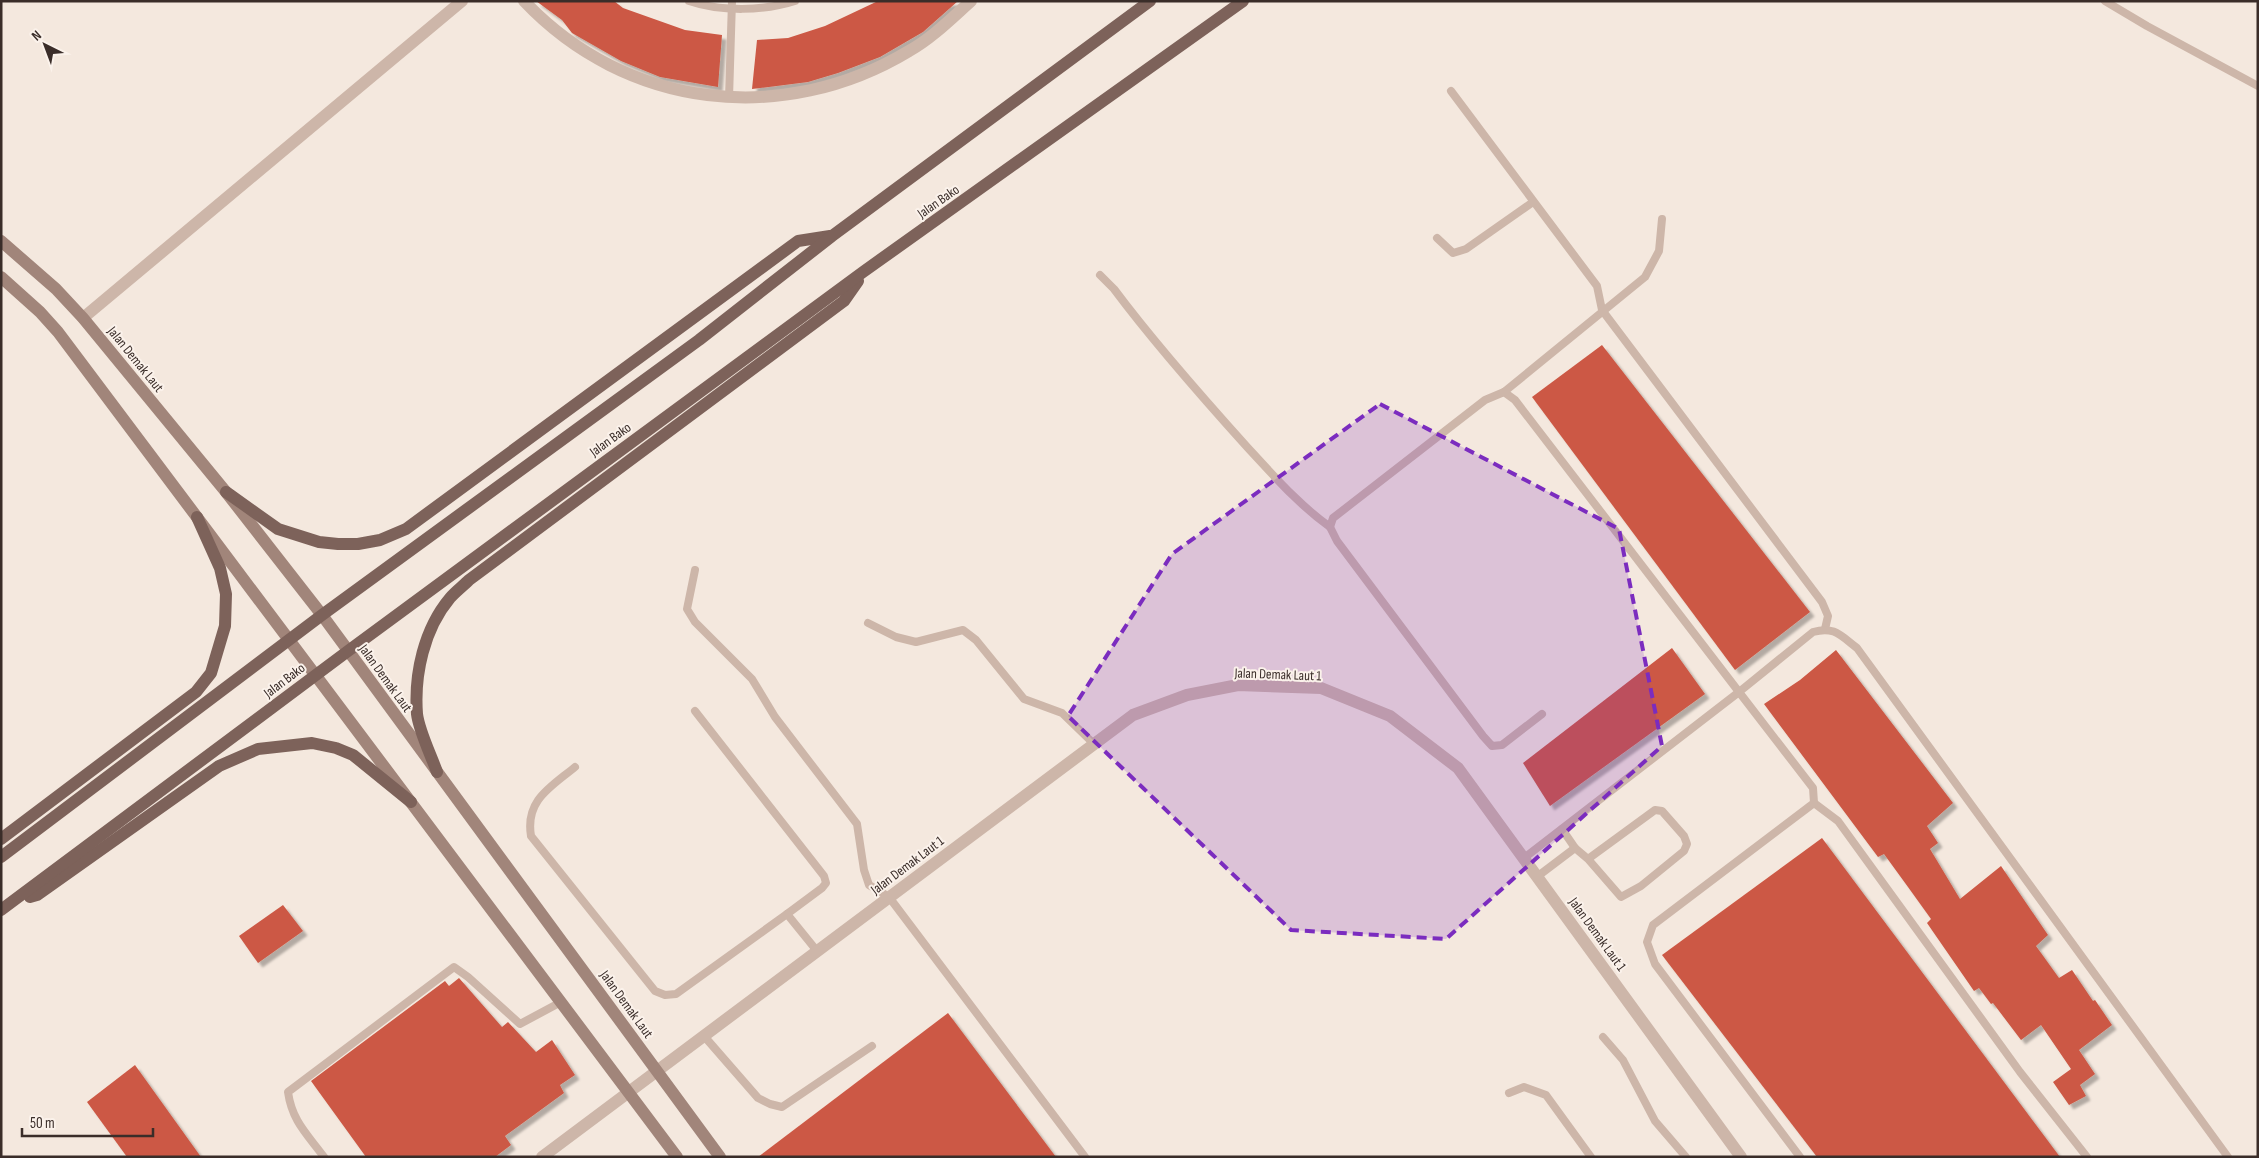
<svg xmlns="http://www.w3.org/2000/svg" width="2259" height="1158" viewBox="0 0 2259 1158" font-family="'Sofia Sans Condensed',sans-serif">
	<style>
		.building { fill: #cc5844; filter: url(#shadow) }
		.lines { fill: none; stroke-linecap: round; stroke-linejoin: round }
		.service { stroke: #cdb6a9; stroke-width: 8 }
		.minor { stroke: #cdb6a9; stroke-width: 12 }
		.secondary { stroke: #a1857a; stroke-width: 12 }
		.primary { stroke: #7d625a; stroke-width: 12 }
		.marked { fill: #7b2cbf; fill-opacity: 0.2; stroke: #7b2cbf; stroke-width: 4; stroke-dasharray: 10 6; stroke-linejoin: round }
		.labels { text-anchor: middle; stroke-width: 4; stroke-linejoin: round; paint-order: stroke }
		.street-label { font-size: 14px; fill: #3a2d29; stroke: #fbf2eb }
	</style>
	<defs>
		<filter id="shadow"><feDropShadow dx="4.5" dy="4.5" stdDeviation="1" flood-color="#0004"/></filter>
	</defs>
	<rect width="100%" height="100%" fill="#f4e8de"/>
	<g class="building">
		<path d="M 536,1 L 614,1 L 623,8 L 685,30 L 722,35 L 718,87 L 660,77 L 621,61 L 572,33 L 562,20 Z"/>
		<path d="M 878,1 L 958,1 L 923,32 L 880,57 L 838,73 L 808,82 L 752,89 L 757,40 L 788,38 L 825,26 Z"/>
		<path d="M 1602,345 L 1810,612 L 1735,670 L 1532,397 Z"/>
		<path d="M 1672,648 L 1705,694 L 1550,806 L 1523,763 Z"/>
		<path d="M 1836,650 L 1953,803 L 1927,826 L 1938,843 L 1930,849 L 1960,899 L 2001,866 L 2048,935 L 2036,946 L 2059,978 L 2072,970 L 2093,1001 L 2095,1000 L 2112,1025 L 2079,1050 L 2095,1074 L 2080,1085 L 2086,1096 L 2069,1105 L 2053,1082 L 2071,1069 L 2041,1025 L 2021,1040 L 1993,1003 L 1991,1004 L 1979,988 L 1974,991 L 1927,923 L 1931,919 L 1908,887 L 1884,854 L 1878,857 L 1764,704 L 1800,680 Z"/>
		<path d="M 1822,838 L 2060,1157 L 1817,1157 L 1662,955 Z"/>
		<path d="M 283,905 L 303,931 L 258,963 L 239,936 Z"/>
		<path d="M 459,978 L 502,1027 L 508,1022 L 536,1052 L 552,1040 L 575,1075 L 560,1085 L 564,1093 L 505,1136 L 511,1145 L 495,1157 L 366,1157 L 311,1081 L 445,981 L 449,986 Z"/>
		<path d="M 948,1013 L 1056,1157 L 758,1157 Z"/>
		<path d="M 135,1065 L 201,1157 L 127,1157 L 87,1102 Z"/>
	</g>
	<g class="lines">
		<g class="service">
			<path d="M 689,1 C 721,12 764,11 795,1"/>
			<path d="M 2105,1 L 2147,26 L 2258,86"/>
			<path d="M 1451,91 L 1597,286 L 1602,310 L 1822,602 L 1828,616 L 1825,629"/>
			<path d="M 729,98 L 732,1"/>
			<path d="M 1437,238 L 1453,253 L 1466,249 L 1533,202"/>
			<path d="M 1100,275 L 1114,289 C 1155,344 1202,397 1248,448 C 1275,477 1298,504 1330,527"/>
			<path d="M 1504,392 L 1515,400 L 1739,692 L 1524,858"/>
			<path d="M 695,570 L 687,609 L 695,622 L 752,679 L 775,717 L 857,824 L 864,870 L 869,885 L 889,897 L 1085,1157"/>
			<path d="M 868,623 L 896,637 L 916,642 L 963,630 L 976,640 L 1024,699 L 1062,713 L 1094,744"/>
			<path d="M 695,711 L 824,876 L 826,883 L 822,888 L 787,914"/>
			<path d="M 1542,714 L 1502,745 L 1492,746 L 1483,736 L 1337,541 L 1330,527 L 1333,518 L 1485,400 L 1504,392 L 1645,277 L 1659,251 L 1662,219"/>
			<path d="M 575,767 C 551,787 525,800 531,836 L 655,991 L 665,995 L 676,994 L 787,914 L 817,951"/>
			<path d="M 1814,803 L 1838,821 L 2020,1072 L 2087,1157"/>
			<path d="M 1562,829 L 1575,848 L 1588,859 L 1621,897 L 1641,886 L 1684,851 L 1687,844 L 1684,836 L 1662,811 L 1655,810 L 1588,859"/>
			<path d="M 1538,876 L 1575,848"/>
			<path d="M 704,1036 L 758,1098 L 770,1104 L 782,1107 L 872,1046"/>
			<path d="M 1603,1037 L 1623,1060 L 1655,1121 L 1686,1157"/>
			<path d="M 1509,1093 L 1524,1087 L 1546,1095 L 1591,1157"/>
			<path d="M 324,1157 C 307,1134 292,1121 288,1092 L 454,967 L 468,977 L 520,1024 L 561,1002"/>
			<path d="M 1800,1157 L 1655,964 L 1647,942 L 1653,925 L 1814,803 L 1813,788 L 1739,692 L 1813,632 C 1834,626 1840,635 1857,648 L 2228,1157"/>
		</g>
		<g class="minor">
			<path d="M 524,1 C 626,109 783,127 909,51 C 932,38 952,18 971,1"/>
			<path d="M 83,318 L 462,1"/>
			<path d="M 542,1157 L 1133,715 L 1187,695 L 1238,685 L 1321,688 L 1390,716 L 1458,768 L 1741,1157"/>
		</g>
		<g class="secondary">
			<path d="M 1,241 L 56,289 L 83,318 L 226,492 L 322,615 L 720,1157"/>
			<path d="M 1,277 L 40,312 L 58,332 L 677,1157"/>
		</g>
		<g class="primary">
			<path d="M 226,492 L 278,529 L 319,542 L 338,544 L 358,544 L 380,540 L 406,529 L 798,241 L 830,236"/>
			<path d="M 437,772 C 431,755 419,731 417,714 C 414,674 424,629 450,598 C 455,592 463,586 469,580 L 844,301 L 858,281"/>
			<path d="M 1,839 L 196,692 L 211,673 L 225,626 L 226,594 L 220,568 L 197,517"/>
			<path d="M 1,857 L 322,615 L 699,340 L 832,236 L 1150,1"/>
			<path d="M 30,897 L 37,895 L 219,766 L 258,749 L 312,743 L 336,748 L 353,755 L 411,802"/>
			<path d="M 1,910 L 348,651 L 863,272 L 1243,1"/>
		</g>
	</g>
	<path class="marked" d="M 1380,404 L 1619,529 L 1662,746 L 1446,939 L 1291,930 L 1068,716 L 1172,554 Z"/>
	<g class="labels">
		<g class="street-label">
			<text transform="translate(938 201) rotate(-35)" y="5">Jalan Bako</text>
			<text transform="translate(136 359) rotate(51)" y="5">Jalan Demak Laut</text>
			<text transform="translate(610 439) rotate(-36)" y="5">Jalan Bako</text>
			<text transform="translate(1278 674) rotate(2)" y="5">Jalan Demak Laut 1</text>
			<text transform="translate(386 678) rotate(54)" y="5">Jalan Demak Laut</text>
			<text transform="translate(284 680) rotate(-37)" y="5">Jalan Bako</text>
			<text transform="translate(907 865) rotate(-37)" y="5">Jalan Demak Laut 1</text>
			<text transform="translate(1598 934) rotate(54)" y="5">Jalan Demak Laut 1</text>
			<text transform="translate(627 1004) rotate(54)" y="5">Jalan Demak Laut</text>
		</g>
	</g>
	<rect width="2259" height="1158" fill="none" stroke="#3a2d29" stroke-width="5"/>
	<g transform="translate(45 45) rotate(318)" stroke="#fbf2eb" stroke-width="4" paint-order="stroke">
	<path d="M0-4L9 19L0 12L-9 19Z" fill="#3a2d29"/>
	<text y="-8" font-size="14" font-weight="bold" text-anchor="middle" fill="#3a2d29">N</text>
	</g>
	<path d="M22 1128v8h131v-8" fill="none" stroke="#3a2d29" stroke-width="2.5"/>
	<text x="30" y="1128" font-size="15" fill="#3a2d29" stroke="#fbf2eb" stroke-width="4" paint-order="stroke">50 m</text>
</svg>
